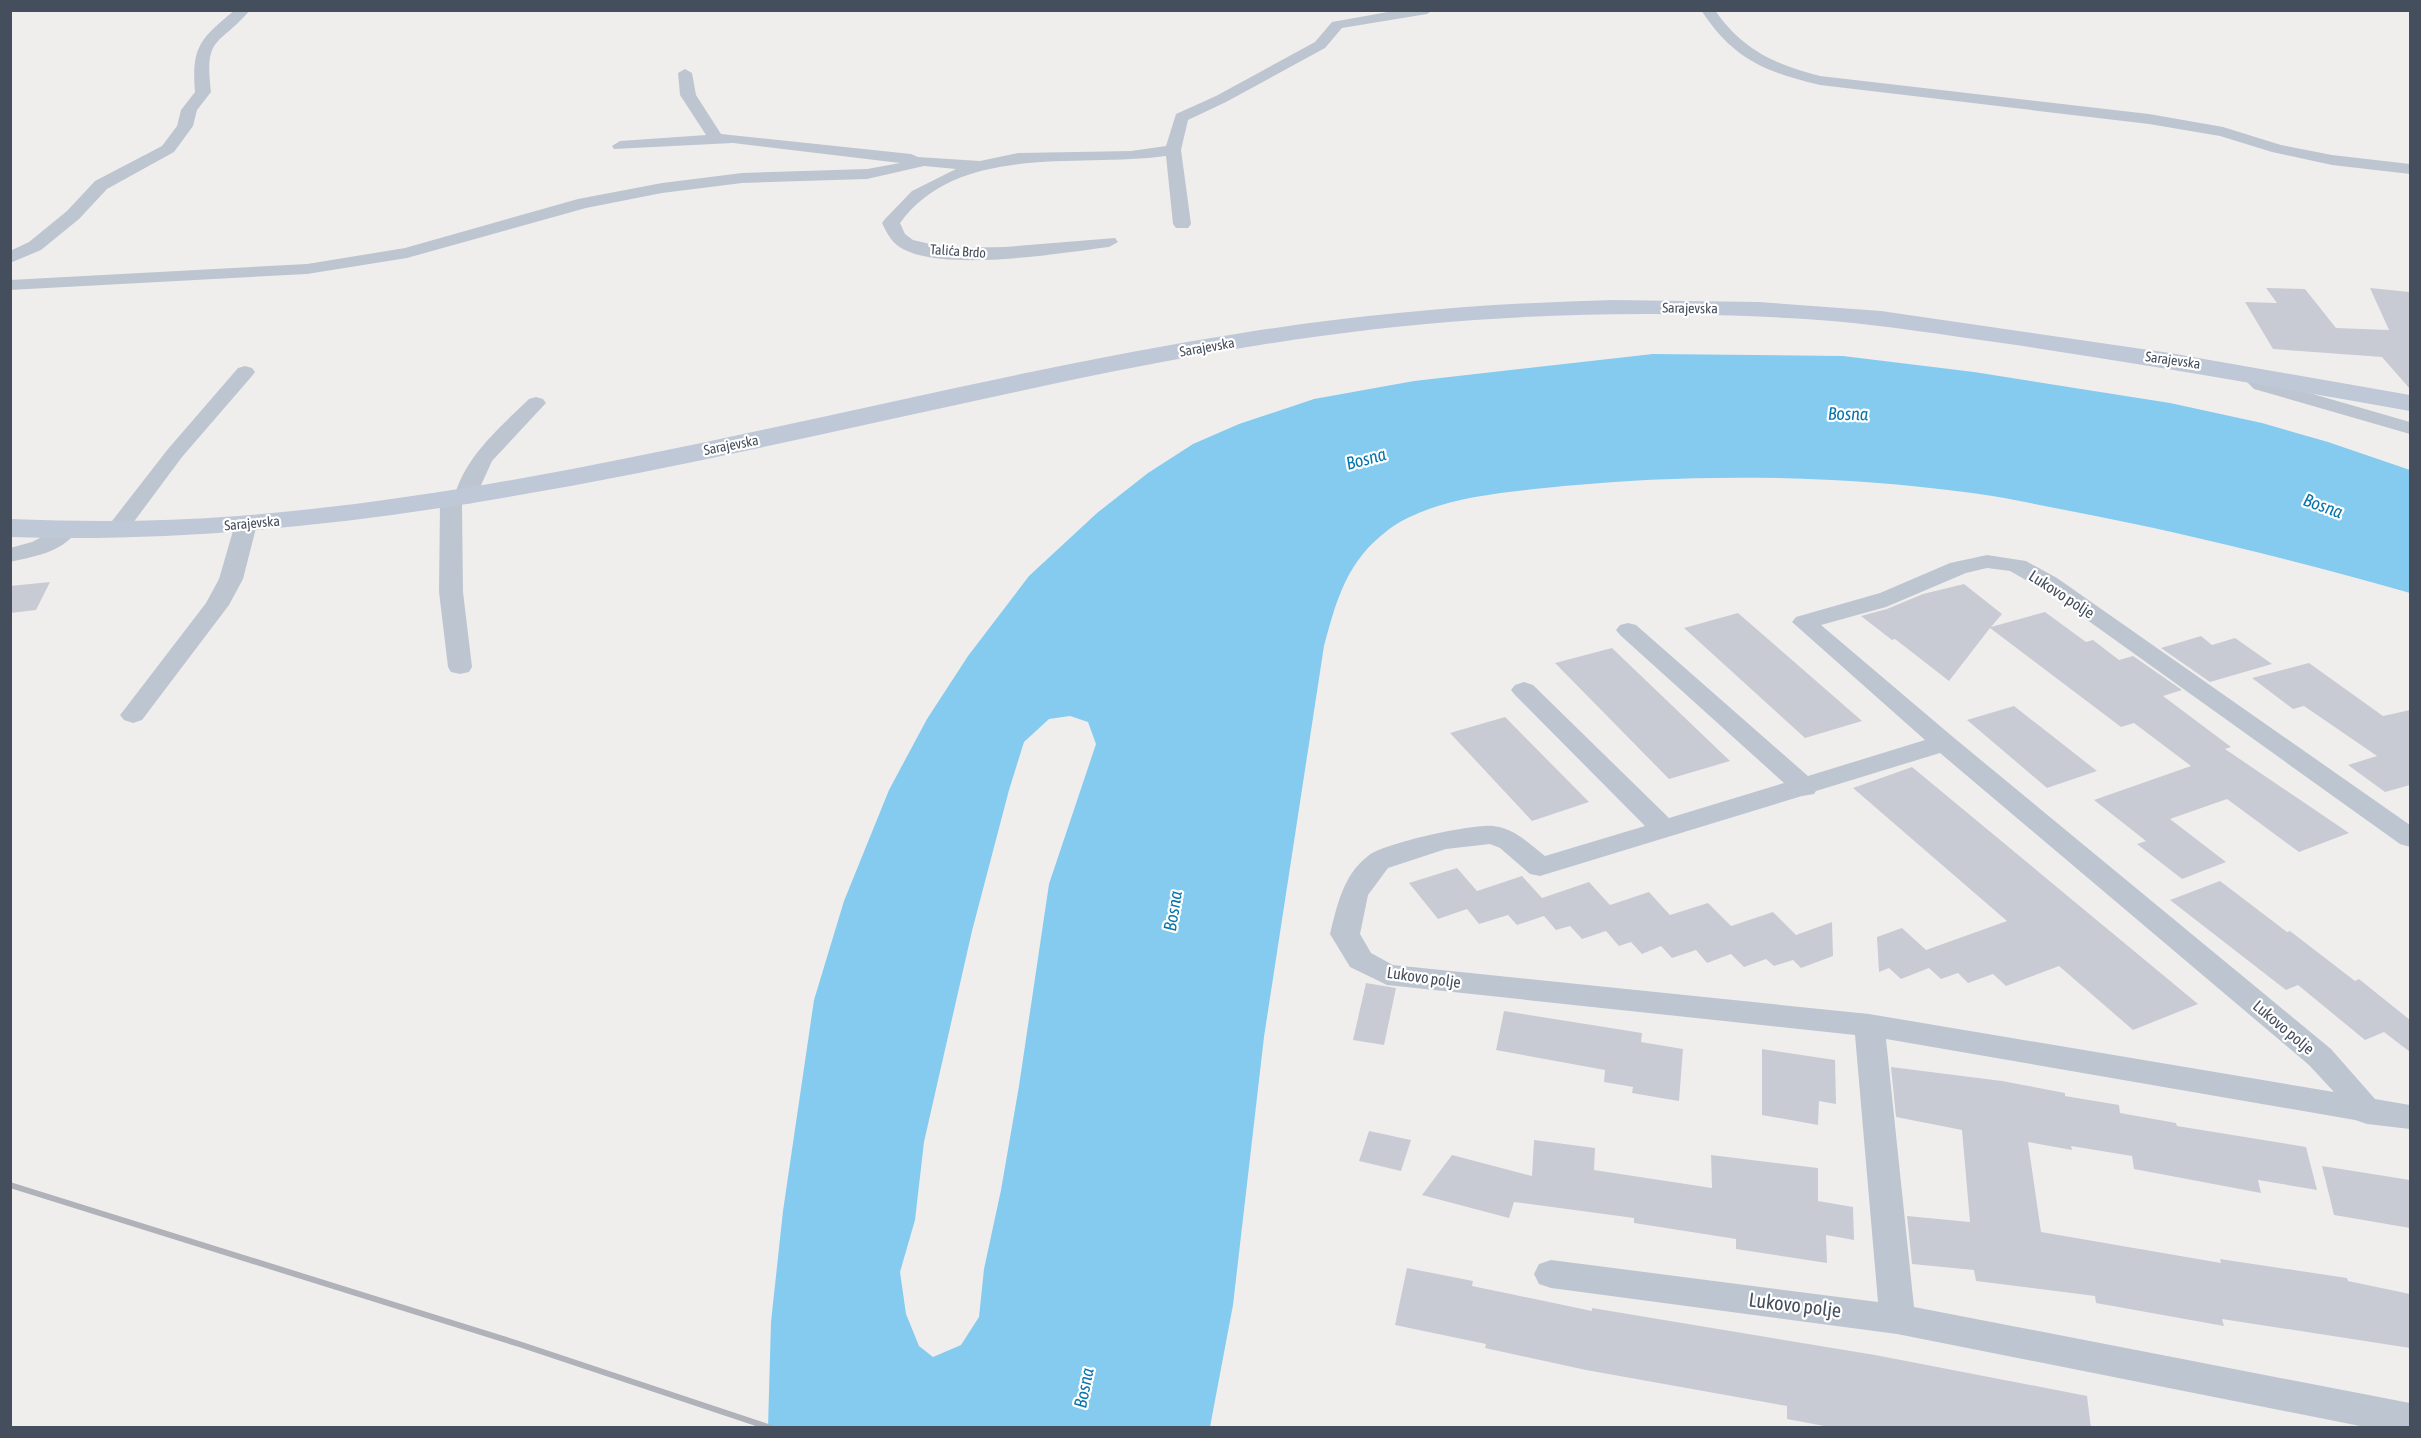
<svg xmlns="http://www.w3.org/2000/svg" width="2421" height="1438" viewBox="0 0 2421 1438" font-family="'Asap Condensed',sans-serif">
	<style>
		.water { fill: #85cbef; fill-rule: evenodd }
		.building { fill: #c9cbd4 }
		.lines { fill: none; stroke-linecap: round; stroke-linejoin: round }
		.minor { fill: #bdc6d0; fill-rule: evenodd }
		.secondary { fill: #bfc8d7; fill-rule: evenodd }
		.rail { stroke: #afb2b8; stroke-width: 6 }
		.labels { text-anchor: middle; stroke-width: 4.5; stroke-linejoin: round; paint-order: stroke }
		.far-street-label { font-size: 14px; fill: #454e5c; stroke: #fff }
		.street-label { font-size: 16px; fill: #454e5c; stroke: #fff }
		.water-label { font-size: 18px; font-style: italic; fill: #0775ad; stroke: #fff }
		.near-street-label { font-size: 20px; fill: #454e5c; stroke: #fff }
	</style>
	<rect width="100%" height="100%" fill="#f0eeed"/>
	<path class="water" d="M 1653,354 L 1843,356 L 1974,372 L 2170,403 L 2262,423 L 2328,442 L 2410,470 L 2410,593 C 2296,561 2182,532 2065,510 C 2034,504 2003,497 1972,493 C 1836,475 1700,473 1564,486 C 1509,492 1434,496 1388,530 C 1347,561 1337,598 1324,646 L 1264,1037 L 1233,1305 L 1210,1427 L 768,1427 L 771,1322 L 783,1211 L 814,1000 L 844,901 L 889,790 L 927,719 L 968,656 L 1029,576 L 1097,513 L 1148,473 L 1193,444 L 1239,424 L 1314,399 L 1414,381 ZM 1070,716 L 1088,722 L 1096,744 L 1049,884 L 1019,1086 L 1001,1190 L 984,1269 L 979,1317 L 961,1345 L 933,1357 L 919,1346 L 906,1314 L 900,1272 L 915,1220 L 924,1142 L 972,931 L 1009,790 L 1024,742 L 1049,719 Z"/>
	<g class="building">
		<path d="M 2266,288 L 2305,289 L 2336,328 L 2389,330 L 2370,288 L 2410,292 L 2410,389 L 2382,357 L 2273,349 L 2245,302 L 2277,303 Z"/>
		<path d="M 50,582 L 36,610 L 10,613 L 10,586 Z"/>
		<path d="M 1964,584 L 2002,614 L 1991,627 L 2045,612 L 2086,642 L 2093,640 L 2119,660 L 2133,656 L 2182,690 L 2163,696 L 2231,747 L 2225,749 L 2349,833 L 2299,852 L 2227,799 L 2170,819 L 2226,862 L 2182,879 L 2137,844 L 2146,841 L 2094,800 L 2191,766 L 2134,723 L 2121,727 L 1990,628 L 1949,681 L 1895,639 L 1892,640 L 1861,616 L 1887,609 L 1923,594 Z"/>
		<path d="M 1738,613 L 1862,721 L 1805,738 L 1684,628 Z"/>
		<path d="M 2201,636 L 2212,645 L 2235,638 L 2272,664 L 2210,682 L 2161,648 Z"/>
		<path d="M 1612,648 L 1730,761 L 1669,779 L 1555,663 Z"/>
		<path d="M 2309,663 L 2383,716 L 2410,710 L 2410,785 L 2385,792 L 2348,765 L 2377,756 L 2304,706 L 2293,709 L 2252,678 Z"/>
		<path d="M 2014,706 L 2097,771 L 2047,788 L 1967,720 Z"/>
		<path d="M 1505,717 L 1589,802 L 1532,821 L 1450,733 Z"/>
		<path d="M 1912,767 L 2198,1004 L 2133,1030 L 2059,966 L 2006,986 L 1993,974 L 1968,983 L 1958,973 L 1941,979 L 1929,968 L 1901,979 L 1889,968 L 1879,972 L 1877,937 L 1902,928 L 1926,950 L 2007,921 L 1853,788 Z"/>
		<path d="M 1457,868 L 1477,891 L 1522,876 L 1542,898 L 1589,882 L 1610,905 L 1649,892 L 1670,915 L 1708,903 L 1731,926 L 1773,912 L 1796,935 L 1832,922 L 1833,956 L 1801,968 L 1793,960 L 1774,966 L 1766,959 L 1744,967 L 1731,954 L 1707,963 L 1696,950 L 1672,958 L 1661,946 L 1642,954 L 1631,942 L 1619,946 L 1606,931 L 1582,939 L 1570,926 L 1556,930 L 1544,916 L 1517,925 L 1508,915 L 1479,924 L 1467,909 L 1438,919 L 1409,883 Z"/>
		<path d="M 2220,881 L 2287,932 L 2290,931 L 2355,981 L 2359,979 L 2410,1020 L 2410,1052 L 2384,1032 L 2365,1040 L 2298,985 L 2286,990 L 2170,900 Z"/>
		<path d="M 1366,983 L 1396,988 L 1384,1045 L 1353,1040 Z"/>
		<path d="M 1504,1011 L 1642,1033 L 1641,1042 L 1683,1049 L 1679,1101 L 1632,1093 L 1633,1087 L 1604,1082 L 1605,1070 L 1496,1050 Z"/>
		<path d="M 1762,1049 L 1835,1060 L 1836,1104 L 1819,1101 L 1818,1125 L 1762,1115 Z"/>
		<path d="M 1891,1067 L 2002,1081 L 2065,1093 L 2065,1096 L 2119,1105 L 2120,1113 L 2176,1123 L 2177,1126 L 2306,1147 L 2317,1190 L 2258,1180 L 2261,1193 L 2134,1169 L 2132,1156 L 2071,1146 L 2072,1150 L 2028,1142 L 2041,1232 L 2221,1263 L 2220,1259 L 2347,1278 L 2348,1281 L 2410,1294 L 2410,1348 L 2222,1319 L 2224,1326 L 2096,1303 L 2095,1296 L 1976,1281 L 1974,1270 L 1912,1264 L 1907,1216 L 1970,1222 L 1962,1130 L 1896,1117 Z"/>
		<path d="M 1369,1131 L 1411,1140 L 1401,1171 L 1359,1161 Z"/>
		<path d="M 1534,1140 L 1595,1148 L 1594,1170 L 1712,1188 L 1711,1155 L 1818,1168 L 1818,1201 L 1853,1207 L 1854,1240 L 1826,1235 L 1827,1263 L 1736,1249 L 1736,1239 L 1634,1223 L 1634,1218 L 1514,1202 L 1509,1218 L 1422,1195 L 1452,1155 L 1532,1176 Z"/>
		<path d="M 2322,1166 L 2410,1180 L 2410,1228 L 2334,1215 Z"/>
		<path d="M 1407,1268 L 1473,1281 L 1472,1286 L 1592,1311 L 1592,1308 L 1875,1355 L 2087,1396 L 2091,1428 L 1835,1428 L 1787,1419 L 1787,1406 L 1586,1370 L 1485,1348 L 1486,1344 L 1395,1325 Z"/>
	</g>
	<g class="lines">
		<g class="minor">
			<path d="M 235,10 L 250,10 C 219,47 204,34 211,92 L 197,110 L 193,126 L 174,152 L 107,189 L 79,219 L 41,250 L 10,263 L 10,251 L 29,242 L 67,211 L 95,181 L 162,146 L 177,126 L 181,110 L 195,92 C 191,46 201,38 235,10 Z"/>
			<path d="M 1399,10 L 1433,10 L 1427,14 L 1342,28 L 1325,48 L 1226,102 L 1188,120 L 1181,150 L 1191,224 L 1188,228 L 1176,228 L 1173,224 L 1166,156 C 1080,168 959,142 900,223 L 905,234 L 913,240 L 947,248 L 1005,247 L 1115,238 L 1118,242 L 1109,247 C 1061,253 937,274 898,246 C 890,240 886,231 882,223 L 885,219 L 912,191 L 956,169 L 924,166 L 867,179 L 742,183 L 662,193 L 586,208 L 407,258 L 307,274 L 10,290 L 10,280 L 307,264 L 405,248 L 578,199 L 662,183 L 742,173 L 867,169 L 900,163 L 733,143 L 614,149 L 612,146 L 620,141 L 706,135 L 680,95 L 678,73 L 685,69 L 692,73 L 696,95 L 721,134 L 911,154 L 918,157 L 980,161 L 1018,153 L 1131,151 L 1166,146 L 1176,114 L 1216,96 L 1315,42 L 1332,22 Z"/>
			<path d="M 1701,10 L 1715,10 C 1741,49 1776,65 1820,76 L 2149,114 L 2223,127 L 2281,145 L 2332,155 L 2410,164 L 2410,174 L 2332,165 L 2272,152 L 2220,136 L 2149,124 L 1820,85 C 1765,72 1733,59 1701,10 Z"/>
			<path d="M 245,366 L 252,368 L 255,372 L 252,376 L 182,457 L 124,535 L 108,535 L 105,530 L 168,449 L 238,368 Z"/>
			<path d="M 2248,367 L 2255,369 L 2268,381 L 2410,422 L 2410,434 L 2254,389 L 2238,373 L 2241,369 Z"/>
			<path d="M 536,397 L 543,399 L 546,403 L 492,461 L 473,503 L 462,504 L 463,592 L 472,667 L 469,672 L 460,674 L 451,672 L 448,667 L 439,592 L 440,500 L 443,495 L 455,494 C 467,455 500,427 529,399 Z"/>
			<path d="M 246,517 L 254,519 L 257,524 L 243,579 L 229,605 L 142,720 L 133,723 L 124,720 L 120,715 L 124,710 L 206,603 L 219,579 L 235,524 L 238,519 Z"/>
			<path d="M 65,525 L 73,527 L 76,532 C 62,552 33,557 10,562 L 10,548 L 32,542 Z"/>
			<path d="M 1987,555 L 2026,561 L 2057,578 L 2410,825 L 2410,847 L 2400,844 L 2055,597 L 2010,571 L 1987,568 L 1966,573 L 1886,607 L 1821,625 L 1953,737 L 2331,1049 L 2375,1099 L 2410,1105 L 2410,1129 L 2367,1124 L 2355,1120 L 1886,1039 L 1914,1307 L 2410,1403 L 2410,1428 L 2370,1428 L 1897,1334 L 1551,1288 L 1539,1284 L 1534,1274 L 1539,1264 L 1551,1260 L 1878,1302 L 1855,1035 L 1387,985 L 1350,967 L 1330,934 C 1337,906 1343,875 1368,856 C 1384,843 1472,824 1493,826 C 1514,828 1530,844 1545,856 L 1645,826 L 1515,695 L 1511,690 L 1515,685 L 1524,682 L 1533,685 L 1669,818 L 1784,783 L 1620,635 L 1616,630 L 1620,625 L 1628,623 L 1636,625 L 1808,776 L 1925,740 L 1792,622 L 1796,617 L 1880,593 L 1950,563 ZM 1940,753 L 2309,1065 L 2334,1092 L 1869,1014 L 1393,965 L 1371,953 L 1360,934 L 1368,895 L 1388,868 L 1446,849 L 1490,844 L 1500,848 L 1530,874 L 1540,876 L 1802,796 L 1814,794 L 1816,791 Z"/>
		</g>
		<path class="secondary" d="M 1613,300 L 1759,302 L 1881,311 L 2170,353 L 2410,395 L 2410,411 C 2274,387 2138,363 2002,343 C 1945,335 1889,326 1832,321 C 1662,308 1490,313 1321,336 C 1172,356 1025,390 878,422 C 592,485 305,547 10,537 L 10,519 C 87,522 162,522 238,516 C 580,489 910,385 1248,332 C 1369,313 1490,303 1613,300 Z"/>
		<path class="rail" d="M 10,1185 L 519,1344 L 771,1428"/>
	</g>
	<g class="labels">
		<g class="far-street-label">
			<text transform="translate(958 251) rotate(4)" y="5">Talića Brdo</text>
			<text transform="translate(1690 308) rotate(1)" y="5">Sarajevska</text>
			<text transform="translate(1207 347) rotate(-10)" y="5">Sarajevska</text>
			<text transform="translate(2173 360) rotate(8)" y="5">Sarajevska</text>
			<text transform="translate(731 445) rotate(-11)" y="5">Sarajevska</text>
			<text transform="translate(252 523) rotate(-5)" y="5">Sarajevska</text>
		</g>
		<g class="street-label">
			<text transform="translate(2062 594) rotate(33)" y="6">Lukovo polje</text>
			<text transform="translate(1424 977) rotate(8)" y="6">Lukovo polje</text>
			<text transform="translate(2284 1027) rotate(40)" y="6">Lukovo polje</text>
		</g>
		<g class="water-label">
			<text transform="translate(1848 414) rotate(1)" y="6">Bosna</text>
			<text transform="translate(1366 459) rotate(-15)" y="6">Bosna</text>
			<text transform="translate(2323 506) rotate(20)" y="6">Bosna</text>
			<text transform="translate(1173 911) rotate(-81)" y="6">Bosna</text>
			<text transform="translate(1084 1388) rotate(-79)" y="6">Bosna</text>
		</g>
		<g class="near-street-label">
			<text transform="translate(1795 1305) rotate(7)" y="7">Lukovo polje</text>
		</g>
	</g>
	<rect width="2421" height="1438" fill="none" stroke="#454e5c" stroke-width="24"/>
</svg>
